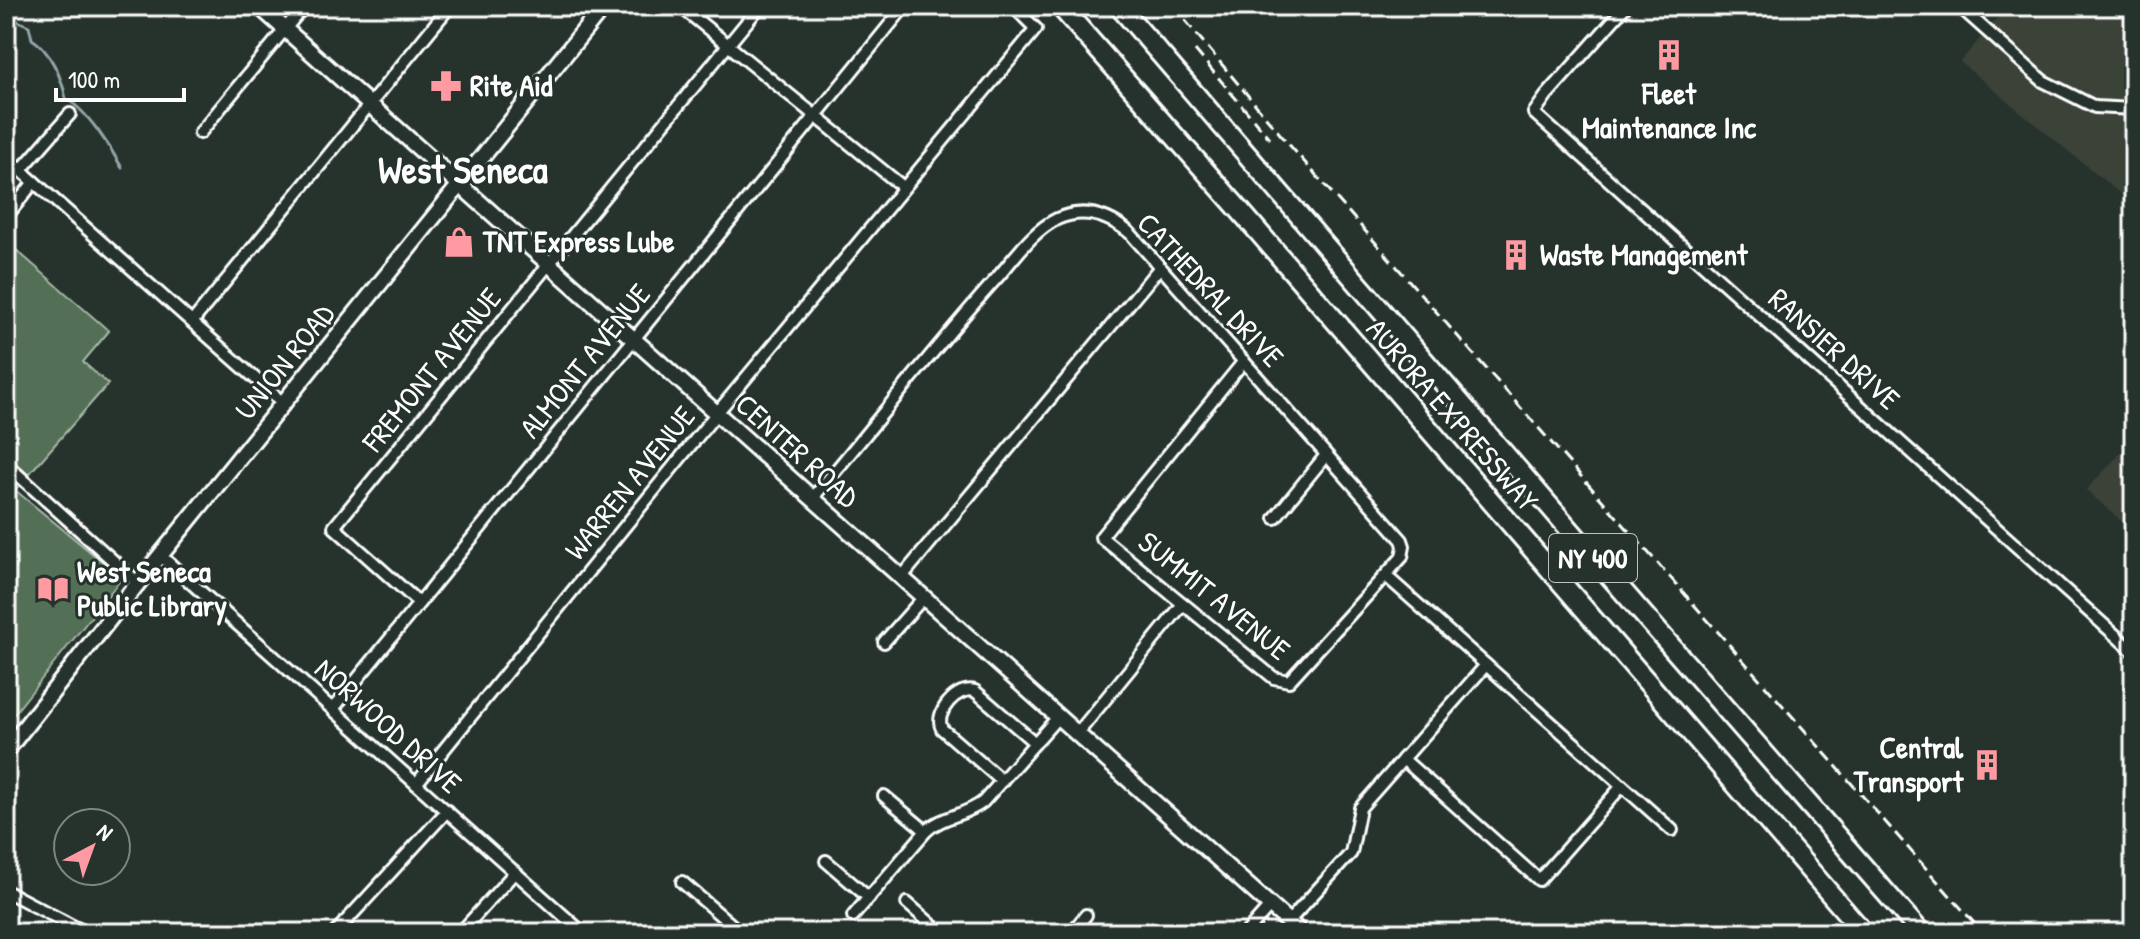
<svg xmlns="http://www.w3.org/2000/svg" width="2140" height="939" viewBox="0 0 2140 939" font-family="'Patrick Hand',sans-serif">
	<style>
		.built { fill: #3b4339 }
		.green { fill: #536f56; stroke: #a9b7aa; stroke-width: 2 }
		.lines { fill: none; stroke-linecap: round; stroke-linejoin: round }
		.stream { stroke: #93a6aa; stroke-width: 3 }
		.minor-casing { stroke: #fff; stroke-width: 16 }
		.secondary-casing { stroke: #fff; stroke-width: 20 }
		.motorway-casing { stroke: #fff; stroke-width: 24 }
		.minor { stroke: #26332d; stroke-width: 10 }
		.secondary { stroke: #26332d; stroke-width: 14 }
		.motorway { stroke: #26332d; stroke-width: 18 }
		.rail { stroke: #fff; stroke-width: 3; stroke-dasharray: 12 6; stroke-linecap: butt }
		.labels { text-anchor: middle; stroke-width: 6; stroke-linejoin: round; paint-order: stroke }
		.shield { fill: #26332d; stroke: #bec2c0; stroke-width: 2 }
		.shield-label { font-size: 28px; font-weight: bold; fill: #fff }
		.poi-label { font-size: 30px; font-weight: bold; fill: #fff; stroke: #26332d; text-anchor: start }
		.street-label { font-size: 30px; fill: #fff; stroke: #26332d }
		.district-label { font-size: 38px; font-weight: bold; fill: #fff; stroke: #26332d }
	</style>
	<rect width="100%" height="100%" fill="#26332d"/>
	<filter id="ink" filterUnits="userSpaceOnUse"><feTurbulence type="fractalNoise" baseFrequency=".0125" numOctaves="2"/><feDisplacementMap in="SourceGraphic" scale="16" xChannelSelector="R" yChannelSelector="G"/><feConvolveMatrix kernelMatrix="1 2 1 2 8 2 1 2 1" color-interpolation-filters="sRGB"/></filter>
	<g filter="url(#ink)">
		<g class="built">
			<path d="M 2008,6 L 2134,6 L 2134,205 L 1960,62 Z"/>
			<path d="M 2134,439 L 2134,532 L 2086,490 Z"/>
		</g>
		<path class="green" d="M 6,241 L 109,331 L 83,362 L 108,384 L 15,490 L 122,578 L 6,724 Z"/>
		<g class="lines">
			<path class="stream" d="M 6,17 L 10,22 L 18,21 L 29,26 L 32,39 C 50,50 62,78 66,99 C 86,109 111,148 122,168"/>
			<defs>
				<g id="minor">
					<path d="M 680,6 L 903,187"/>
					<path d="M 1626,6 L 1546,96 L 1534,113 L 2134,652"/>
					<path d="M 1959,6 L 2043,81 L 2095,107 L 2134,109"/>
					<path d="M 200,133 L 304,6"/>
					<path d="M 6,157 L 284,404"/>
					<path d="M 21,170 L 70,114"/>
					<path d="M 6,217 L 34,182"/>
					<path d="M 193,321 L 450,6"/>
					<path d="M 6,464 L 138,583"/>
					<path d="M 812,499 C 874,426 932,350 996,279 C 1014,259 1032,231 1057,219 C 1084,207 1109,216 1130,233 L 1402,540 L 1404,546 L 1402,557 L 1289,681 L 1274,678 L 1101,537 L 1244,361"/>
					<path d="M 1275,518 L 1326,455"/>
					<path d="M 161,556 L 583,933"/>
					<path d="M 1386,576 L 1672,830"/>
					<path d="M 901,578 L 1160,267"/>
					<path d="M 419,603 L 334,527 L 760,6"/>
					<path d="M 884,642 L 924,597"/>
					<path d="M 333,709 L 905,6"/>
					<path d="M 1077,734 L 1183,604"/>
					<path d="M 1403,759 L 1539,880 L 1622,786"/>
					<path d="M 1002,781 L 942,729 C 933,713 958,685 975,691 L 1035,743"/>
					<path d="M 416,784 L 716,414 L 1036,29 L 1013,6"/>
					<path d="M 884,796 L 926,831"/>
					<path d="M 826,861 L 869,898"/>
					<path d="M 682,882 L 741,933"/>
					<path d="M 6,891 L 86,933"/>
					<path d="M 907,903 L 941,933"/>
					<path d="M 853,916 L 926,831 C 942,816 965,816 983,802 L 1058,717"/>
					<path d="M 1288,922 L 1351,853 L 1360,808 L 1486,665"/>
					<path d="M 335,933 L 447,811"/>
					<path d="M 460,933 L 515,872"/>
					<path d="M 1071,933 L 1086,915"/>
					<path d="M 1246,933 L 1270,906"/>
				</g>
				<g id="secondary">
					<path d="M 259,6 L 1301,933"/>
					<path d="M 6,751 L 138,583 L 604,6"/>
				</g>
				<g id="motorway">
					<path d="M 1060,6 L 1237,207 L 1864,933"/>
					<path d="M 1119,6 L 1595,559 L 1921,933"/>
				</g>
			</defs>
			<use href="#minor" class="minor-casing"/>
			<use href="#secondary" class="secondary-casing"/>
			<use href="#motorway" class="motorway-casing"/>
			<use href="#minor" class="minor"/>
			<use href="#secondary" class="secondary"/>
			<use href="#motorway" class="motorway"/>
			<g class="rail">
				<path d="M 1173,6 L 1286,141 L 1983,933"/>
				<path d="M 1195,50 L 1270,139"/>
			</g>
		</g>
	</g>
	<defs>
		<symbol id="building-bare" viewBox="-9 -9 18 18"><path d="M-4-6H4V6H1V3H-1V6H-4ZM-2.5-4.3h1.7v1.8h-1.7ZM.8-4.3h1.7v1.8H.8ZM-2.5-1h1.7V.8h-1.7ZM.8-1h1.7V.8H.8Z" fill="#ff9aa2" stroke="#26332d" stroke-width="2.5" paint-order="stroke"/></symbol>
		<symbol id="pharmacy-bare" viewBox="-9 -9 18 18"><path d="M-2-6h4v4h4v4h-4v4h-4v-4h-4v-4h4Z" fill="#ff9aa2" stroke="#26332d" stroke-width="2.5" paint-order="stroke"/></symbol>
		<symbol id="shop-bare" viewBox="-9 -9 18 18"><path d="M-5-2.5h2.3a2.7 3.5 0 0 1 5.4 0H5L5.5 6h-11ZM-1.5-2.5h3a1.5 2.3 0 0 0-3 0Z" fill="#ff9aa2" stroke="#26332d" stroke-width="2.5" paint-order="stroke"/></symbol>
		<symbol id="library-bare" viewBox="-9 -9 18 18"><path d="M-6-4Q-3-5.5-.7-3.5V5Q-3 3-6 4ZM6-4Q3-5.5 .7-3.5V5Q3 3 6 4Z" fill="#ff9aa2" stroke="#26332d" stroke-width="2.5" paint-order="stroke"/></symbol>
	</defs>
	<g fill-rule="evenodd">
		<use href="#building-bare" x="1647" y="33" width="44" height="44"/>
		<use href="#pharmacy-bare" x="424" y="64" width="44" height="44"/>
		<use href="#shop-bare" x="437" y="220" width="44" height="44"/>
		<use href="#building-bare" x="1494" y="233" width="44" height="44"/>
		<use href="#library-bare" x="31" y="567" width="44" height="44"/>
		<use href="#building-bare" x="1965" y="743" width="44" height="44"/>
	</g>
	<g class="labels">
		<rect class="shield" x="1549" y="534" width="88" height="48" rx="6"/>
		<g class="shield-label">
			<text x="1593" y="568">NY 400</text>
		</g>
		<g class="poi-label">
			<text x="470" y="96">Rite Aid</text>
			<text x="1669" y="104" text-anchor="middle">Fleet<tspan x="1669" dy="34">Maintenance Inc</tspan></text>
			<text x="483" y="252">TNT Express Lube</text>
			<text x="1540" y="265">Waste Management</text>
			<text x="77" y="582">West Seneca<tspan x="77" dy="34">Public Library</tspan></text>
			<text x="1963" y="758" text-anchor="end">Central<tspan x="1963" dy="34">Transport</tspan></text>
		</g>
		<g class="street-label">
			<text transform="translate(1210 290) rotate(47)" y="10">CATHEDRAL DRIVE</text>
			<text transform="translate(1834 349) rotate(42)" y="10">RANSIER DRIVE</text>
			<text transform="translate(585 361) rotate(-51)" y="10">ALMONT AVENUE</text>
			<text transform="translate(285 362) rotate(-51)" y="10">UNION ROAD</text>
			<text transform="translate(432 370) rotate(-51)" y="10">FREMONT AVENUE</text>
			<text transform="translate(1452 415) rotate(49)" y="10">AURORA EXPRESSWAY</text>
			<text transform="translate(797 451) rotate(42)" y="10">CENTER ROAD</text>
			<text transform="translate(630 483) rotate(-51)" y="10">WARREN AVENUE</text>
			<text transform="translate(1214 596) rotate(39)" y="10">SUMMIT AVENUE</text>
			<text transform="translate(388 726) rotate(42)" y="10">NORWOOD DRIVE</text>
		</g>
		<g class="district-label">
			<text x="463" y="183">West Seneca</text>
		</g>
	</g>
	<rect width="2140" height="939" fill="none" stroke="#26332d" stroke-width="32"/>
	<rect x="16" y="16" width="2108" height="907" fill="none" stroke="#fff" stroke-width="3" filter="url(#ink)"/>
	<g transform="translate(92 847) rotate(41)"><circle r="38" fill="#26332d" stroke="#7d8581" stroke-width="2"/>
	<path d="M0-6L14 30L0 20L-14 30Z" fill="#ff9aa2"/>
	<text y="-12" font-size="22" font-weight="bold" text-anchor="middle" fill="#ffffff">N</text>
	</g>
	<path d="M56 88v12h128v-12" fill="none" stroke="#ffffff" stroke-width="4"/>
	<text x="68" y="88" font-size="24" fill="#ffffff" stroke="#26332d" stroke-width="6" paint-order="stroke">100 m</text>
</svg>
